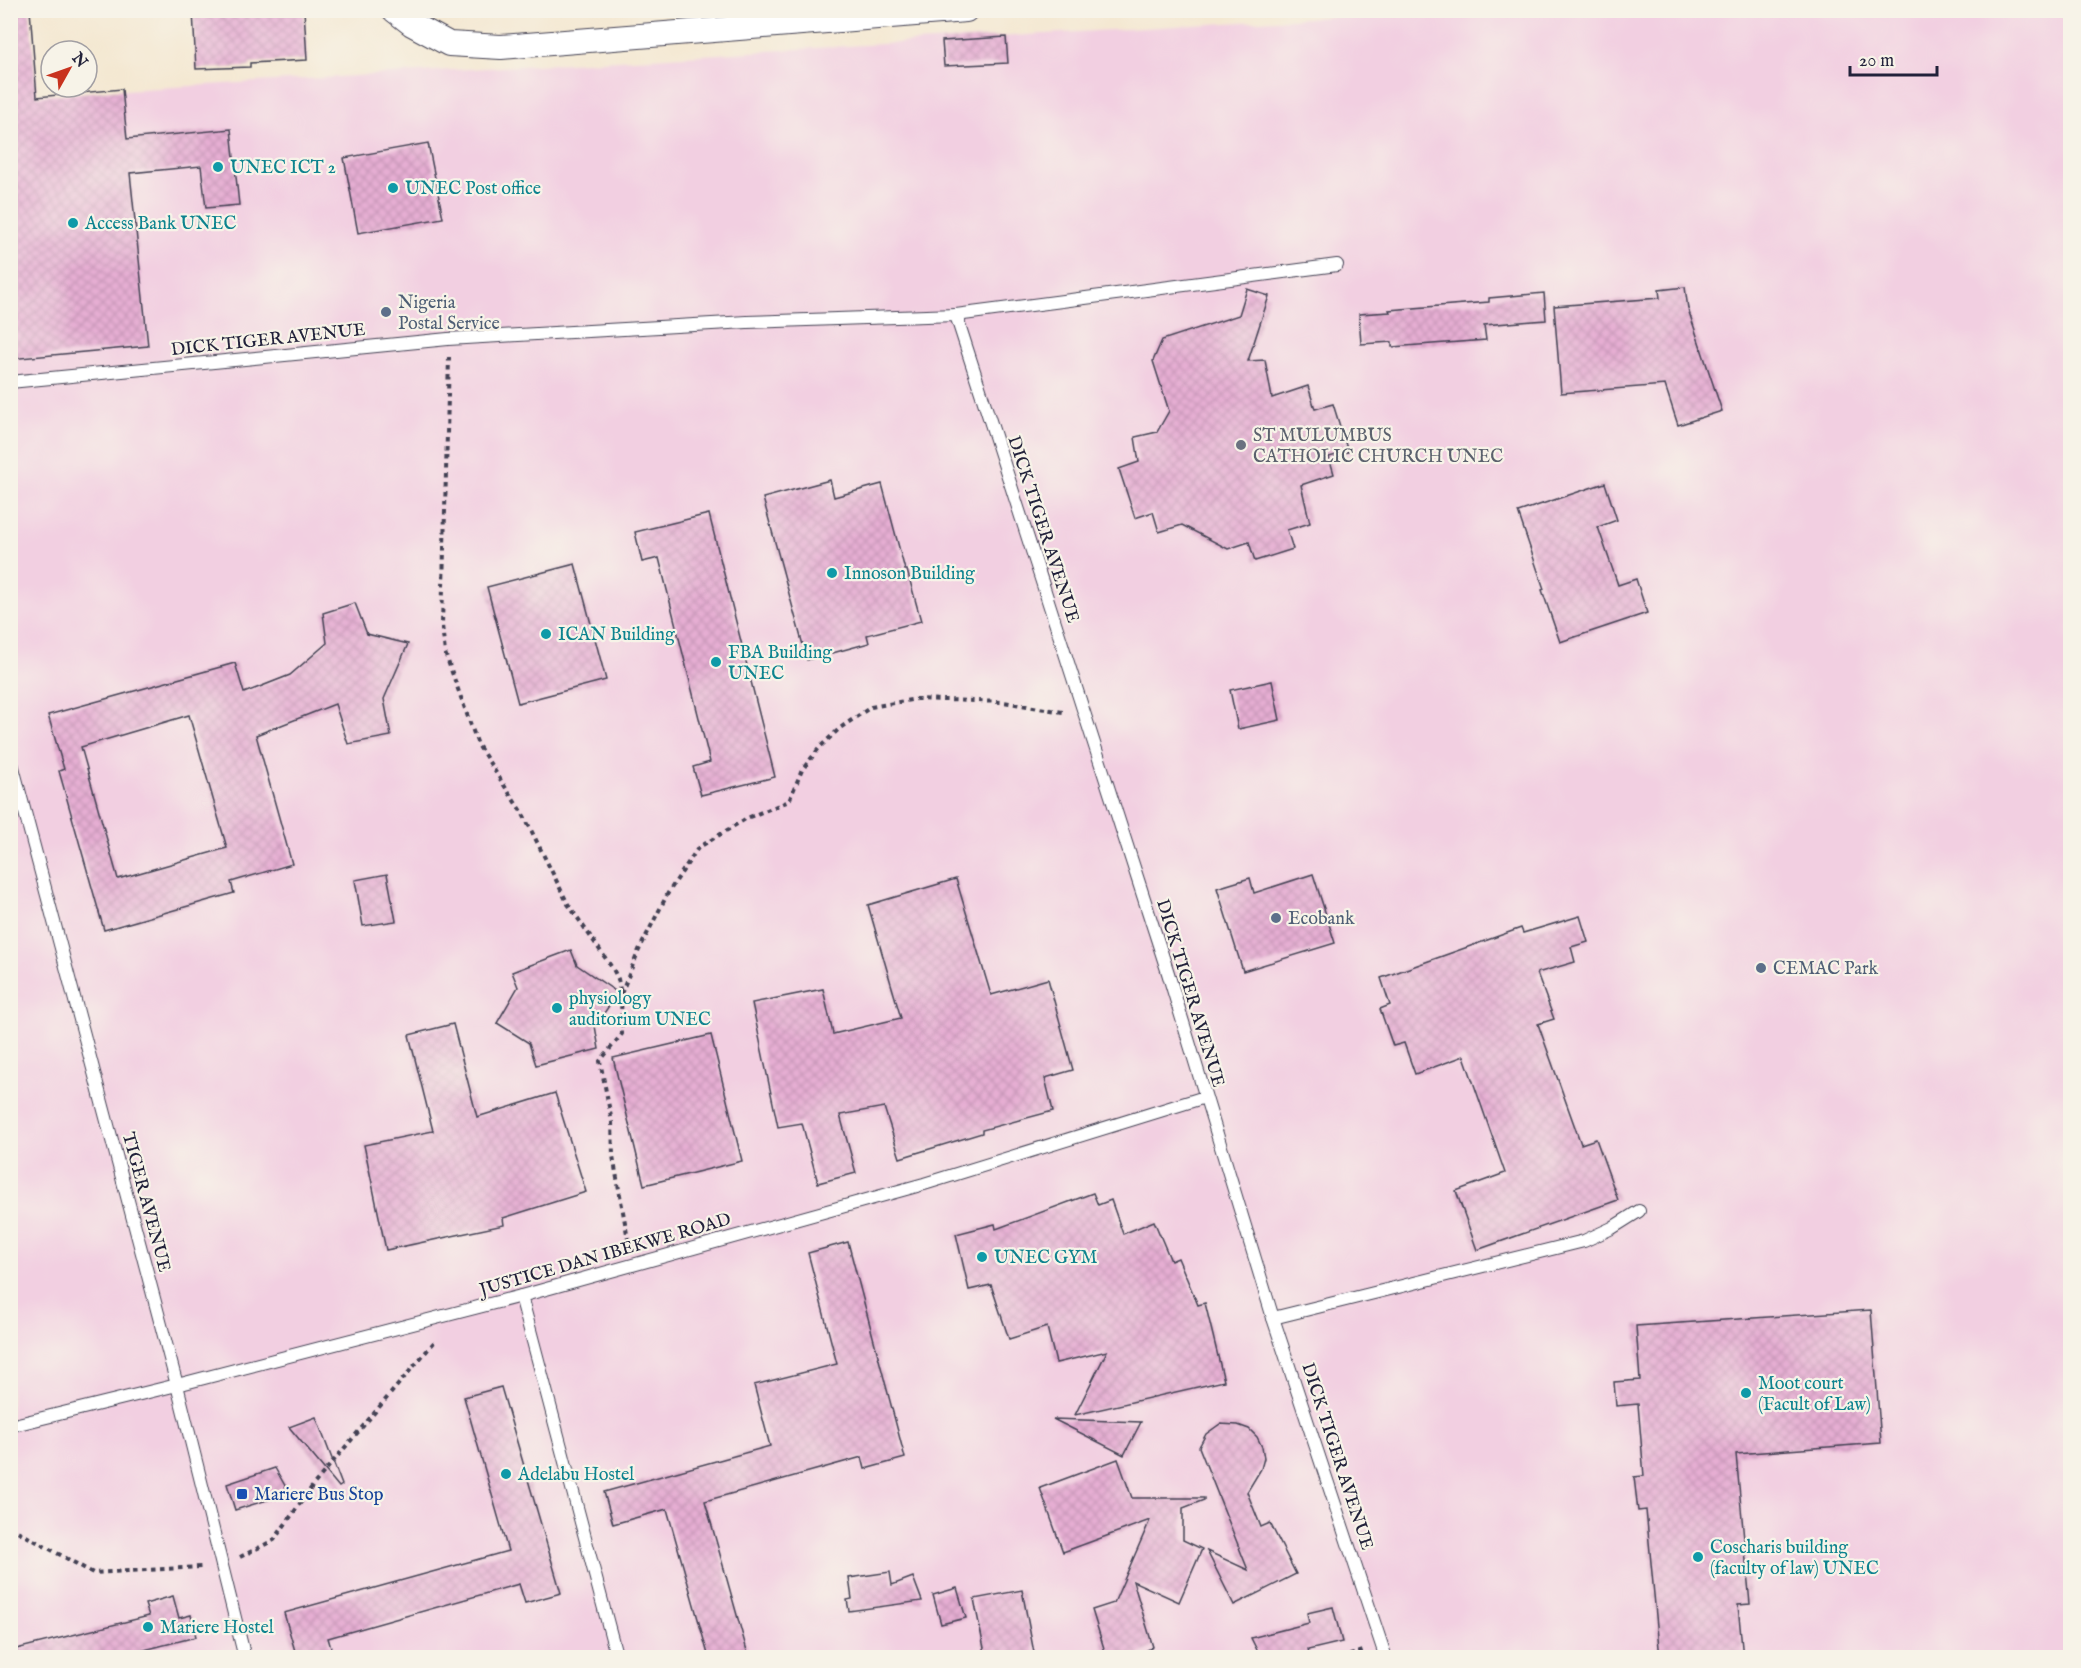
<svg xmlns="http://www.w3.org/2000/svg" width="2081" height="1668" viewBox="0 0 2081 1668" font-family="'IM FELL English',serif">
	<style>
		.built { fill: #f2cfe1 }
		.building { fill: url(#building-cross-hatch); fill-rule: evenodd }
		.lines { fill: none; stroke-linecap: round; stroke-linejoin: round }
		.service-casing { stroke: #424052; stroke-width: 14 }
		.minor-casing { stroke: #424052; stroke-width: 26 }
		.path { stroke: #424052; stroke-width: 4; stroke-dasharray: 4.5 4.5; stroke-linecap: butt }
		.service { stroke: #fff; stroke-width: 12 }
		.minor { stroke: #fff; stroke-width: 24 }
		.culture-dot { fill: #0f9aa8; stroke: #f7f3e8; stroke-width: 2 }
		.service-dot { fill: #5c6f8a; stroke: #f7f3e8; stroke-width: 2 }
		.worship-dot { fill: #6b7280; stroke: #f7f3e8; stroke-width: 2 }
		.transit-dot { fill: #1a4fb4; stroke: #f7f3e8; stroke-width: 2 }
		.labels { text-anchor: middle; stroke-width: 4.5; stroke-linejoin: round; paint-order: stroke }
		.culture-label { font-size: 18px; fill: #0d838f; stroke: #f7f3e8; text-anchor: start }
		.service-label { font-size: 18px; fill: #4e5e75; stroke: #f7f3e8; text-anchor: start }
		.street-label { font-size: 18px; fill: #22223b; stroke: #f7f3e8 }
		.worship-label { font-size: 18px; fill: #5b616d; stroke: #f7f3e8; text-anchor: start }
		.transit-label { font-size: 18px; fill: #164399; stroke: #f7f3e8; text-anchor: start }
	</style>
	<defs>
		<pattern id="building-cross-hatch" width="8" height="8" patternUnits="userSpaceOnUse" patternTransform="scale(1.5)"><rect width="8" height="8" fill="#e6aed3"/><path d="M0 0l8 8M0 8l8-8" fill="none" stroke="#c595b6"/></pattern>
	</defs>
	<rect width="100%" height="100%" fill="#f7f3e8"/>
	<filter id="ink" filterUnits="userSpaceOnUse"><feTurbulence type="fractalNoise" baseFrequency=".0167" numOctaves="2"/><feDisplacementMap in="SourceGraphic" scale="12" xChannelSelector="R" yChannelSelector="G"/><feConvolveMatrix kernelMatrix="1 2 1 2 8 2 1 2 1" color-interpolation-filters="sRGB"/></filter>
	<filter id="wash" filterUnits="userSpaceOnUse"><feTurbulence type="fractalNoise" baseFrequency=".008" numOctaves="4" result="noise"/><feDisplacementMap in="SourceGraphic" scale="24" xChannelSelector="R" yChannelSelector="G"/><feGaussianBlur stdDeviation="1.35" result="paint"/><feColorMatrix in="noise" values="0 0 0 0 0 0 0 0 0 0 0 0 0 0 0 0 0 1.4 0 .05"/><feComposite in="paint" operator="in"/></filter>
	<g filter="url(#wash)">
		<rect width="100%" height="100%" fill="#f4e8d2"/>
		<path class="built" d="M 2057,10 L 2070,20 L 2070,1657 L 11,1658 L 11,97 L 1424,11 Z"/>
		<g id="blocks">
			<g class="building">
				<path d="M 10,10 L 30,10 L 37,97 L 122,89 L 127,139 L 231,129 L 239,205 L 206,208 L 201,166 L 130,173 L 148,346 L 10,359 Z"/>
				<path d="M 205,10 L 304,10 L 307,60 L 250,63 L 250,67 L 196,69 L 193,11 Z"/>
				<path d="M 1006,37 L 1008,63 L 944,66 L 942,41 Z"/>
				<path d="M 428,143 L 443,218 L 358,233 L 344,158 Z"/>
				<path d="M 1685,287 L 1688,309 L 1722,411 L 1678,425 L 1665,385 L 1561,393 L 1554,306 L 1660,298 L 1659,290 Z"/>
				<path d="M 1247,289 L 1269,296 L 1248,361 L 1265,360 L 1272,398 L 1308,386 L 1315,409 L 1333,404 L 1348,452 L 1329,457 L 1334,474 L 1301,485 L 1310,523 L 1287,530 L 1293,549 L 1255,561 L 1249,542 L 1228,549 L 1182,525 L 1159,532 L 1153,512 L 1135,518 L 1119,469 L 1139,462 L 1135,437 L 1157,432 L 1169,411 L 1153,361 L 1162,340 L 1239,315 Z"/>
				<path d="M 1544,293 L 1546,320 L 1484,325 L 1486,340 L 1392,347 L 1392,342 L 1361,344 L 1359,314 L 1390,312 L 1389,310 L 1489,302 L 1489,298 Z"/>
				<path d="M 830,480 L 834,497 L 882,484 L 905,570 L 907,570 L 921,621 L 867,635 L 869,643 L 807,660 L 763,498 Z"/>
				<path d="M 1605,483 L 1617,520 L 1598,527 L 1618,585 L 1636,579 L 1647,613 L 1560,642 L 1542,590 L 1544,589 L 1518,512 Z"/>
				<path d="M 709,514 L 775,777 L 701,795 L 693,767 L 710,762 L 659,558 L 642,562 L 635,532 Z"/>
				<path d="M 575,564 L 606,680 L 518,703 L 487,587 Z"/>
				<path d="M 355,603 L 367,634 L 408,644 L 384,699 L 391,736 L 348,744 L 335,704 L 256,735 L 292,864 L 231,882 L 234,893 L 104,930 L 59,771 L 64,769 L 48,715 L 235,663 L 244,693 L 290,675 L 327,643 L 323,613 ZM 189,715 L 227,848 L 118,879 L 81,747 Z"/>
				<path d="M 1272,681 L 1280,720 L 1238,729 L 1230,690 Z"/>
				<path d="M 387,874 L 396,921 L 363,926 L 355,880 Z"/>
				<path d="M 1313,874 L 1335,943 L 1243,971 L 1217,888 L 1250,878 L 1254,893 Z"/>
				<path d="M 956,879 L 991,995 L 1048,979 L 1073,1070 L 1045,1078 L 1053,1111 L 982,1130 L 982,1133 L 900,1158 L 884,1107 L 840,1115 L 856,1173 L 818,1183 L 802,1123 L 778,1127 L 752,1003 L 823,989 L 833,1034 L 901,1018 L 868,905 Z"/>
				<path d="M 1580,916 L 1588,942 L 1571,947 L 1575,962 L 1537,973 L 1554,1019 L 1538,1024 L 1581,1144 L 1596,1139 L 1618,1200 L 1477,1250 L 1456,1191 L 1505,1173 L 1464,1056 L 1415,1074 L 1404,1043 L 1393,1046 L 1380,1009 L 1390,1005 L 1381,978 L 1521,928 L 1523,933 Z"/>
				<path d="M 571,950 L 577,965 L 618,993 L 595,1026 L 599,1049 L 536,1065 L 529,1043 L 497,1023 L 518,987 L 512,972 Z"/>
				<path d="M 453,1024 L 477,1117 L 555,1093 L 586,1192 L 503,1218 L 504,1225 L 386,1250 L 364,1145 L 433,1131 L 409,1035 Z"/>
				<path d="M 711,1035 L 742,1161 L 644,1185 L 613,1058 Z"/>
				<path d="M 1093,1193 L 1098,1205 L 1111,1200 L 1123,1234 L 1154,1221 L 1171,1261 L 1178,1258 L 1198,1305 L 1205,1303 L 1224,1381 L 1075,1415 L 1107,1351 L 1056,1363 L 1047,1327 L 1009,1339 L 991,1285 L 969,1290 L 956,1234 L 995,1224 L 996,1229 Z"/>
				<path d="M 848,1242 L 905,1458 L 865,1469 L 862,1457 L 705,1501 L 749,1658 L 709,1658 L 667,1509 L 613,1524 L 604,1492 L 770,1446 L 754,1385 L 837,1364 L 808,1253 Z"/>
				<path d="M 1871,1310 L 1881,1443 L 1736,1454 L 1750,1604 L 1738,1605 L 1743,1658 L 1660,1658 L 1646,1510 L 1638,1511 L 1634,1477 L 1644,1476 L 1638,1404 L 1616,1406 L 1614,1382 L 1640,1380 L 1636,1326 Z"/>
				<path d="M 501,1387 L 561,1593 L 525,1603 L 519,1584 L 328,1638 L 334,1658 L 297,1658 L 284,1613 L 508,1551 L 464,1397 Z"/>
				<path d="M 316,1417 L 342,1485 L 339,1487 L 289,1427 Z"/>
				<path d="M 1053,1419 L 1141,1422 L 1124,1455 Z"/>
				<path d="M 1220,1424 L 1238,1425 L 1249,1429 L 1257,1437 L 1262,1447 L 1264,1458 L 1261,1469 L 1247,1492 L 1261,1527 L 1270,1523 L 1296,1574 L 1234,1605 L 1207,1551 L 1248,1570 L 1199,1447 L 1206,1434 Z"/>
				<path d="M 1118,1459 L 1132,1498 L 1204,1498 L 1204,1500 L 1183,1508 L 1183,1540 L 1202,1549 L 1179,1602 L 1133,1581 L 1153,1647 L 1133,1658 L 1107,1658 L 1092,1610 L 1114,1603 L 1150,1520 L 1063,1552 L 1040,1488 Z"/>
				<path d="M 275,1468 L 288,1491 L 277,1497 L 235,1510 L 227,1484 Z"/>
				<path d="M 890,1572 L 892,1585 L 913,1577 L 922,1601 L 849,1611 L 847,1600 L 852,1599 L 849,1578 Z"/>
				<path d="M 957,1588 L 966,1618 L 941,1624 L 933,1595 Z"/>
				<path d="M 1022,1590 L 1035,1658 L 986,1658 L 974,1599 Z"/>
				<path d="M 173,1596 L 179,1618 L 191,1615 L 196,1637 L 136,1652 L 137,1658 L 17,1658 L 16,1649 L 149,1616 L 145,1604 Z"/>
				<path d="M 1333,1607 L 1342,1642 L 1308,1650 L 1310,1658 L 1261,1658 L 1251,1638 L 1309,1623 L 1307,1613 Z"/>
			</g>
		</g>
	</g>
	<g filter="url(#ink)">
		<use href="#blocks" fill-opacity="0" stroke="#424052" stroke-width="1.5"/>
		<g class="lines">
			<defs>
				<g id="service">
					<path d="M 956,315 L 1337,265"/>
					<path d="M 10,382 L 448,339 L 747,322 L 956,315 L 1168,973 L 1273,1318 L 1386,1658"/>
					<path d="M 10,756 L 177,1385 L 245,1658"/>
					<path d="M 521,1296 L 617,1658"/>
					<path d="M 1273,1318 L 1584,1241 L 1612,1228 L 1639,1211"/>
					<path d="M 10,1426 L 177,1385 L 521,1296 L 924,1184 L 1205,1097"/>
				</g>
				<path id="minor" d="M 394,10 L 412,24 L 449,44 L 501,47 L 966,10"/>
			</defs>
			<use href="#service" class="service-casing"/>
			<use href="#minor" class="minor-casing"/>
			<g class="path">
				<path d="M 449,357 L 442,625 L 445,653 L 478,745 L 524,816 L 568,904 L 613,969 L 618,979 L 621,995 L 622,1034 L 600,1061 L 612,1122 L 613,1156 L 629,1245"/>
				<path d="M 621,994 L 639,950 L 668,893 L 698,848 L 747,818 L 789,801 L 802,770 L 820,747 L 840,728 L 871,707 L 916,699 L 1004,702 L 1063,712"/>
				<path d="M 10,1527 L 93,1573 L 202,1567"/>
				<path d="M 240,1557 L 274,1540 L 314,1484 L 436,1340"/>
				<path d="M 1341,1658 L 1363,1651"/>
			</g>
			<use href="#service" class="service"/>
			<use href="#minor" class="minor"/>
		</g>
	</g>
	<g class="culture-dot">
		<circle cx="218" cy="167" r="6"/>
		<circle cx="393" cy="188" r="6"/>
		<circle cx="73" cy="223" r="6"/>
		<circle cx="832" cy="573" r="6"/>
		<circle cx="546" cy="634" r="6"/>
		<circle cx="716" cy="662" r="6"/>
		<circle cx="557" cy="1008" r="6"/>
		<circle cx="982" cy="1257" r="6"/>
		<circle cx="1746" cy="1393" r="6"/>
		<circle cx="506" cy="1474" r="6"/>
		<circle cx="1698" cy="1557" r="6"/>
		<circle cx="148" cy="1627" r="6"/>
	</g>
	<g class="service-dot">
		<circle cx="386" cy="312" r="6"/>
		<circle cx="1276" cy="918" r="6"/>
		<circle cx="1761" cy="968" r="6"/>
	</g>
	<circle class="worship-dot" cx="1241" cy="445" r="6"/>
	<rect class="transit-dot" x="236" y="1488" width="12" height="12" rx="3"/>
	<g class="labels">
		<g class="culture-label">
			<text x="230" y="173">UNEC ICT 2</text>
			<text x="405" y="194">UNEC Post office</text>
			<text x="85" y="229">Access Bank UNEC</text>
			<text x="844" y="579">Innoson Building</text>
			<text x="558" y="640">ICAN Building</text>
			<text x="728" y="658">FBA Building<tspan x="728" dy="21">UNEC</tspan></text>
			<text x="569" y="1004">physiology<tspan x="569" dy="21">auditorium UNEC</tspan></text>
			<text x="994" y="1263">UNEC GYM</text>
			<text x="1758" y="1389">Moot court<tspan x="1758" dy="21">(Facult of Law)</tspan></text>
			<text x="518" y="1480">Adelabu Hostel</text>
			<text x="1710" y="1553">Coscharis building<tspan x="1710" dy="21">(faculty of law) UNEC</tspan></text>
			<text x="160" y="1633">Mariere Hostel</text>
		</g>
		<g class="service-label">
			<text x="398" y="308">Nigeria<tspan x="398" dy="21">Postal Service</tspan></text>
			<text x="1288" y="924">Ecobank</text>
			<text x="1773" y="974">CEMAC Park</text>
		</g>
		<g class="street-label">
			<text transform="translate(268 339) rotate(-6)" y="6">DICK TIGER AVENUE</text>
			<text transform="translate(1044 529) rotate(72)" y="6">DICK TIGER AVENUE</text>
			<text transform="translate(1191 993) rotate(73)" y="6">DICK TIGER AVENUE</text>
			<text transform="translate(147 1202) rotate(75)" y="6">TIGER AVENUE</text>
			<text transform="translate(605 1254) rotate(-16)" y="6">JUSTICE DAN IBEKWE ROAD</text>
			<text transform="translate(1338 1456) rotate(72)" y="6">DICK TIGER AVENUE</text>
		</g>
		<g class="worship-label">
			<text x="1253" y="441">ST MULUMBUS<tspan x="1253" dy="21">CATHOLIC CHURCH UNEC</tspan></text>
		</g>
		<g class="transit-label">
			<text x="254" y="1500">Mariere Bus Stop</text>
		</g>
	</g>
	<rect width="2081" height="1668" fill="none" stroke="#f7f3e8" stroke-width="36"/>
	<g transform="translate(69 69) rotate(50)"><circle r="28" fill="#f7f3e8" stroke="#a29fa3" stroke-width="1.5"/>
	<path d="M0-4.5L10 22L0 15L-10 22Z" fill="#c8321e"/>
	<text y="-9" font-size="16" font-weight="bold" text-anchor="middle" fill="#22223b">N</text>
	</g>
	<path d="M1850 66v9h87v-9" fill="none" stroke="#22223b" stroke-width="3"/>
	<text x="1859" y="66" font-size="18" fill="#22223b" stroke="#f7f3e8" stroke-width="4.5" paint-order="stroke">20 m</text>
</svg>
